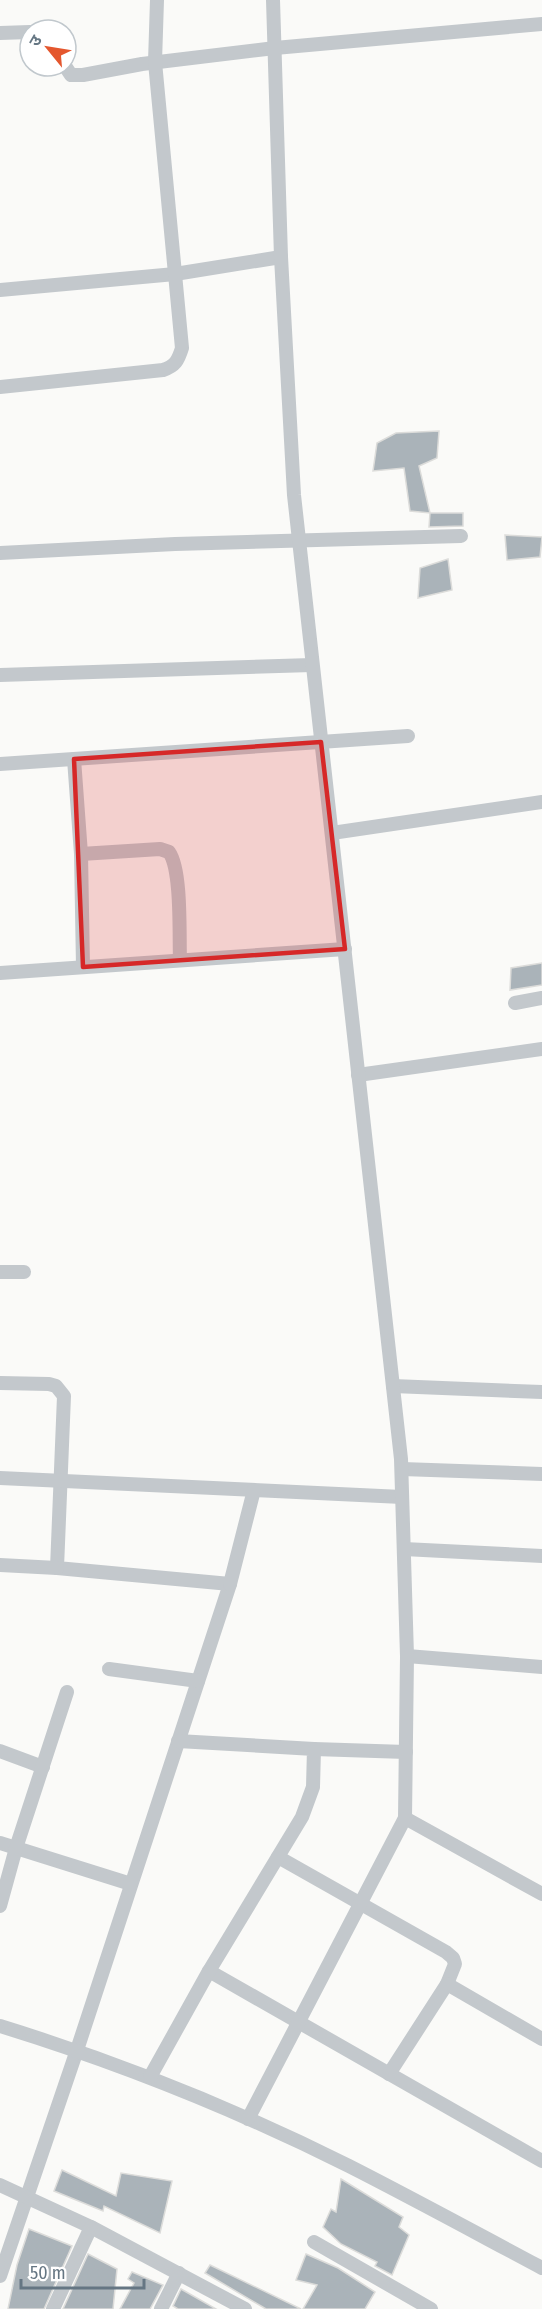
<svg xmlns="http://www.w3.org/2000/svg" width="542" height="2309" viewBox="0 0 542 2309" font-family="'Fira Sans Condensed','Noto Sans Devanagari',sans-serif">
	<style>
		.building { fill: #aab3b9; stroke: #dcdcda; stroke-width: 1.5 }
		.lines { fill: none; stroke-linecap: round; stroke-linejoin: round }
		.street { stroke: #c3c8cc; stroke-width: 14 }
		.marked { fill: #d62828; fill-opacity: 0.2; stroke: #d62828; stroke-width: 4.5; stroke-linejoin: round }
	</style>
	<rect width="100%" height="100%" fill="#fafaf8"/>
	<g class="building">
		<path d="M 439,431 L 437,458 L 419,466 L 430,513 L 410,511 L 404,468 L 373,471 L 377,443 L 396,433 Z"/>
		<path d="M 430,513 L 463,513 L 463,526 L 429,527 Z"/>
		<path d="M 505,535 L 542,537 L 540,557 L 507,560 Z"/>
		<path d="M 448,559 L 452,590 L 418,598 L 420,568 Z"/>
		<path d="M 542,963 L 542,985 L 510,990 L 511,968 Z"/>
		<path d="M 62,2170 L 116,2196 L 121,2173 L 172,2181 L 160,2233 L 104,2206 L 103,2211 L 54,2191 Z"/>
		<path d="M 341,2179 L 403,2217 L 399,2227 L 409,2235 L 392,2275 L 375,2266 L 377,2262 L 341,2244 L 323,2227 L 331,2209 L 336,2212 Z"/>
		<path d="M 29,2229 L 72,2246 L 44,2309 L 8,2309 L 17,2265 Z"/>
		<path d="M 88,2254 L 117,2269 L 113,2309 L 63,2309 Z"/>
		<path d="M 306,2254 L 338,2268 L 375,2292 L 365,2309 L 303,2309 L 317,2285 L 296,2280 Z"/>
		<path d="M 210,2265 L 301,2309 L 266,2309 L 205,2273 Z"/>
		<path d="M 132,2272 L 163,2285 L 150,2309 L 120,2309 L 134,2283 L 128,2279 Z"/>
		<path d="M 181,2289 L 216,2309 L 178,2309 L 173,2306 Z"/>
	</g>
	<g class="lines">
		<g class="street">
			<path d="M 0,33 L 30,32"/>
			<path d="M 65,66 L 71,75 L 83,75 L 142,64 L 275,48 L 542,24"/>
			<path d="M 0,290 L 175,274 L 281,257"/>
			<path d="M 0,387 L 163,370 C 175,366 178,361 182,348 L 155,62 L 157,0"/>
			<path d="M 0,553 L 175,544 L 461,536"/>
			<path d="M 0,675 L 312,665"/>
			<path d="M 74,759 L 81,854 L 83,967"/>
			<path d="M 0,764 L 408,736"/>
			<path d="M 332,833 L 542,802"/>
			<path d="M 81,854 L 160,849 L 169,852 C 182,870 179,936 180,960"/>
			<path d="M 0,973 L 345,949"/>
			<path d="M 515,1003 L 542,998"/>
			<path d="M 358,1075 L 542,1049"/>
			<path d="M 0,1272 L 24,1272"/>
			<path d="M 0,1383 L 49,1384 L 56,1386 L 64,1396 L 57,1568 L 230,1584 L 77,2050 L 0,2276"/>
			<path d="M 393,1386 L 542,1392"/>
			<path d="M 402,1469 L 542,1474"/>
			<path d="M 0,1478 L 402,1497"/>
			<path d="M 404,1549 L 542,1556"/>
			<path d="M 0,1565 L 57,1568"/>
			<path d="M 230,1584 L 254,1490"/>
			<path d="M 407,1656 L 542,1667"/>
			<path d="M 109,1669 L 198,1681"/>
			<path d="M 314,1749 L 406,1752"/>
			<path d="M 0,1751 L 43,1767"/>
			<path d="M 405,1818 L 542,1894"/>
			<path d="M 0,1843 L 131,1884"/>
			<path d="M 278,1857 L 446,1952 L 453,1958 L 455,1964 L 447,1984"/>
			<path d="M 0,1906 L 16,1848 L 67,1692"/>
			<path d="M 209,1971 L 542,2161"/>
			<path d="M 0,2026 C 120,2063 237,2110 349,2166 C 414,2199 478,2234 542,2268"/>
			<path d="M 389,2074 L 447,1984 L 542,2039"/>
			<path d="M 150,2077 L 209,1971 L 302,1817 L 313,1787 L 314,1749 L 178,1741"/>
			<path d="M 248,2119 L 405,1818 L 407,1656 L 401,1459 L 294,495 L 281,257 L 273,0"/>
			<path d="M 0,2185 L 91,2227 L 245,2309"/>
			<path d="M 314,2242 L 431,2309"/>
			<path d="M 53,2309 L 91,2227"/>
			<path d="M 161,2309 L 179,2273"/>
		</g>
	</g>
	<path class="marked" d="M 321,742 L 345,949 L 83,967 L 74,759 Z"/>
	<g transform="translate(48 48) rotate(300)"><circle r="28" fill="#ffffff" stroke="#c1c8cd" stroke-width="1.5"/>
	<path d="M0-4.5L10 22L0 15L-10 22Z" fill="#e4572e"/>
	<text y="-9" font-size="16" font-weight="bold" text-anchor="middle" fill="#657683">उ</text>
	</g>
	<path d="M21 2279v9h123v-9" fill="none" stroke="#657683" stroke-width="3"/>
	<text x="30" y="2279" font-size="18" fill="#657683" stroke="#ffffff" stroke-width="4.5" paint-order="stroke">50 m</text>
</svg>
